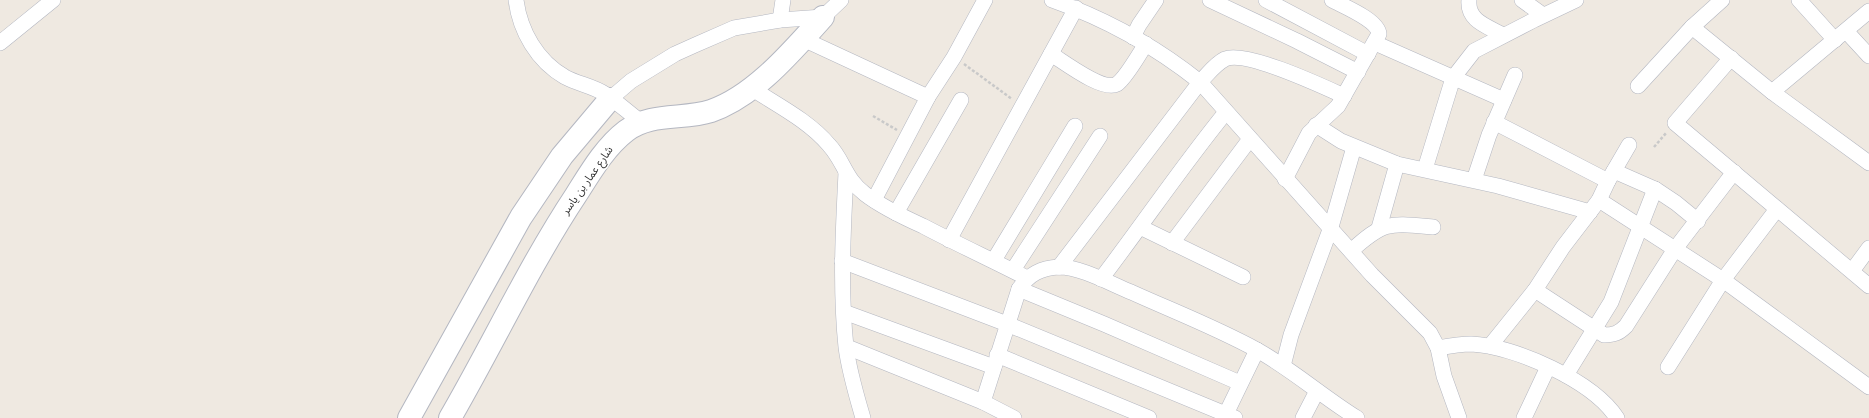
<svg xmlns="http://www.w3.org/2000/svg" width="1869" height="418" viewBox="0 0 1869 418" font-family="Arial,'Noto Sans Arabic',sans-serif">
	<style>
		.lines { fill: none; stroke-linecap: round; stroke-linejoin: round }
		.street-casing { stroke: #b4b7c1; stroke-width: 16 }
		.secondary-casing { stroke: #b4b7c1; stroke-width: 24 }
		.path { stroke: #c9c9c9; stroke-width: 2.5; stroke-dasharray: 3 2; stroke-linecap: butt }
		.street { stroke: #fff; stroke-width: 15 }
		.secondary { stroke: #fff; stroke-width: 22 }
		.labels { text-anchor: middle; stroke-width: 3; stroke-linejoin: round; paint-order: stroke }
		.street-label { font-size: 11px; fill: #2e2e2e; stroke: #fff }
	</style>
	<rect width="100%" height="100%" fill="#efe9e1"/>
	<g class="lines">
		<defs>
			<g id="street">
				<path d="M 516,0 C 520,31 537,61 565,77 C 578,84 593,86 605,94 C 617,102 629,113 641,122"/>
				<path d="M 1052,0 C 1106,19 1156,47 1200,82 L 1372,275 L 1430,333 L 1438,348 L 1444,376 L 1459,418"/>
				<path d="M 1210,0 L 1297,41 L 1358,72"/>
				<path d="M 1266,0 L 1368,54"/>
				<path d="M 1469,0 C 1467,21 1487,26 1503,35"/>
				<path d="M 1522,0 L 1543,15"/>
				<path d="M 1799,0 L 1835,40"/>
				<path d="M 780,20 L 783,0"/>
				<path d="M 1692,27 L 1772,92 L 1869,163"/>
				<path d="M 1846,31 L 1869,56"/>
				<path d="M 1133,37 L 1139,25 L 1156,0"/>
				<path d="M 803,39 L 928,97"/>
				<path d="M 0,43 L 53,0"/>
				<path d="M 1375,43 L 1504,100"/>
				<path d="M 1051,54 C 1064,62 1103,92 1117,84 C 1126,78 1139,54 1146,44"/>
				<path d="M 1731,58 L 1675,123 L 1869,286"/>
				<path d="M 1638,86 L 1692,27 L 1722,0"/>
				<path d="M 751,88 C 777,105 809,121 829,145 C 844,161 845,179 865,194 C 882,207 903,217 923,226 C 957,244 992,260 1027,278"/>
				<path d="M 1772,92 L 1869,11"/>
				<path d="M 610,99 L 631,81 L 675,54 L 695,45 L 734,28 L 780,20 L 823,17 L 841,0"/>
				<path d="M 1494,122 L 1608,181"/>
				<path d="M 1316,125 L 1341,141 L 1397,164 L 1498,186 L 1590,212"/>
				<path d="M 1425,169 L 1453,78 L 1474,51 L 1534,20 L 1576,0"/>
				<path d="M 1614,171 L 1655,189 L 1676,203 L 1698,221"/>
				<path d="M 846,173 C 843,231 840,289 846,347 C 849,371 856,394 863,418"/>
				<path d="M 1285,179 L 1309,133 L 1338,106 L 1379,34 C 1378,20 1343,6 1332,0"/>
				<path d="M 1474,180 L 1489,135 L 1515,75"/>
				<path d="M 874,200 L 928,97 L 954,57 L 985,0"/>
				<path d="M 1599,200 L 1723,280 L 1869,387"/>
				<path d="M 896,213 L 961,100"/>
				<path d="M 1140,227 L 1243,277"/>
				<path d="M 1379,228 L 1397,164"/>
				<path d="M 949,240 L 1076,8"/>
				<path d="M 1172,243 L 1250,139"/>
				<path d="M 1351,251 C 1384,221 1389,223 1433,227"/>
				<path d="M 994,260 L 1075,126"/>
				<path d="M 842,261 L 1007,324 L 1235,418"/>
				<path d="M 1059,267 L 1200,82 C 1208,74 1215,64 1225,59 C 1245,50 1322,86 1344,96"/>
				<path d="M 1013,270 L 1100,136"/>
				<path d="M 1852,271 L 1869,248"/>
				<path d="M 1101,279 C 1143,224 1182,166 1226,112"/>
				<path d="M 1019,289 L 1104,324 L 1240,383"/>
				<path d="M 1535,290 L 1604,335 C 1614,335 1619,333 1626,326 L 1675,249 L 1734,172"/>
				<path d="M 844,312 L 994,367"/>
				<path d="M 1490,346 L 1535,290 L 1563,247 L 1599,200 L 1608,181 L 1629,145"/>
				<path d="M 847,347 L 983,402 L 1014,418"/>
				<path d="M 1438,348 C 1449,346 1460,344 1471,344 C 1515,346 1593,381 1617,418"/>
				<path d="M 997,355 L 1149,418"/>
				<path d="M 1283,366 L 1291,335 L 1331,227 L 1354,147"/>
				<path d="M 1668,367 L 1723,280 L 1777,209"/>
				<path d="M 1566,375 L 1611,302 L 1655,189"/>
				<path d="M 983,402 L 1019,289 C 1029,274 1041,268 1059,267 C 1081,267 1111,284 1131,292 C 1173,311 1217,328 1257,350 C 1293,370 1323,397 1357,418"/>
				<path d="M 1224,418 L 1257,350"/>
				<path d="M 1303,418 L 1317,391"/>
				<path d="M 1524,418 L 1548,367"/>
			</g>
			<g id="secondary">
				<path d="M 409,418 L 521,217 L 562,156 L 610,99"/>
				<path d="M 450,418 C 493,344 529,266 576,195 C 590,173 605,147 626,131 C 651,112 683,120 711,111 C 755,96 793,50 823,17"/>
			</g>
		</defs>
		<use href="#street" class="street-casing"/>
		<use href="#secondary" class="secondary-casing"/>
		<g class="path">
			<path d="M 964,64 L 1012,99"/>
			<path d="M 873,116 L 897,130"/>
			<path d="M 1654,147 L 1667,132"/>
		</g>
		<use href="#street" class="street"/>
		<use href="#secondary" class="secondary"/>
	</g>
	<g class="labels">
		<g class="street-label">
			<text transform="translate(587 180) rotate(-55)" y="4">شارع عمار بن ياسر</text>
		</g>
	</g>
</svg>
